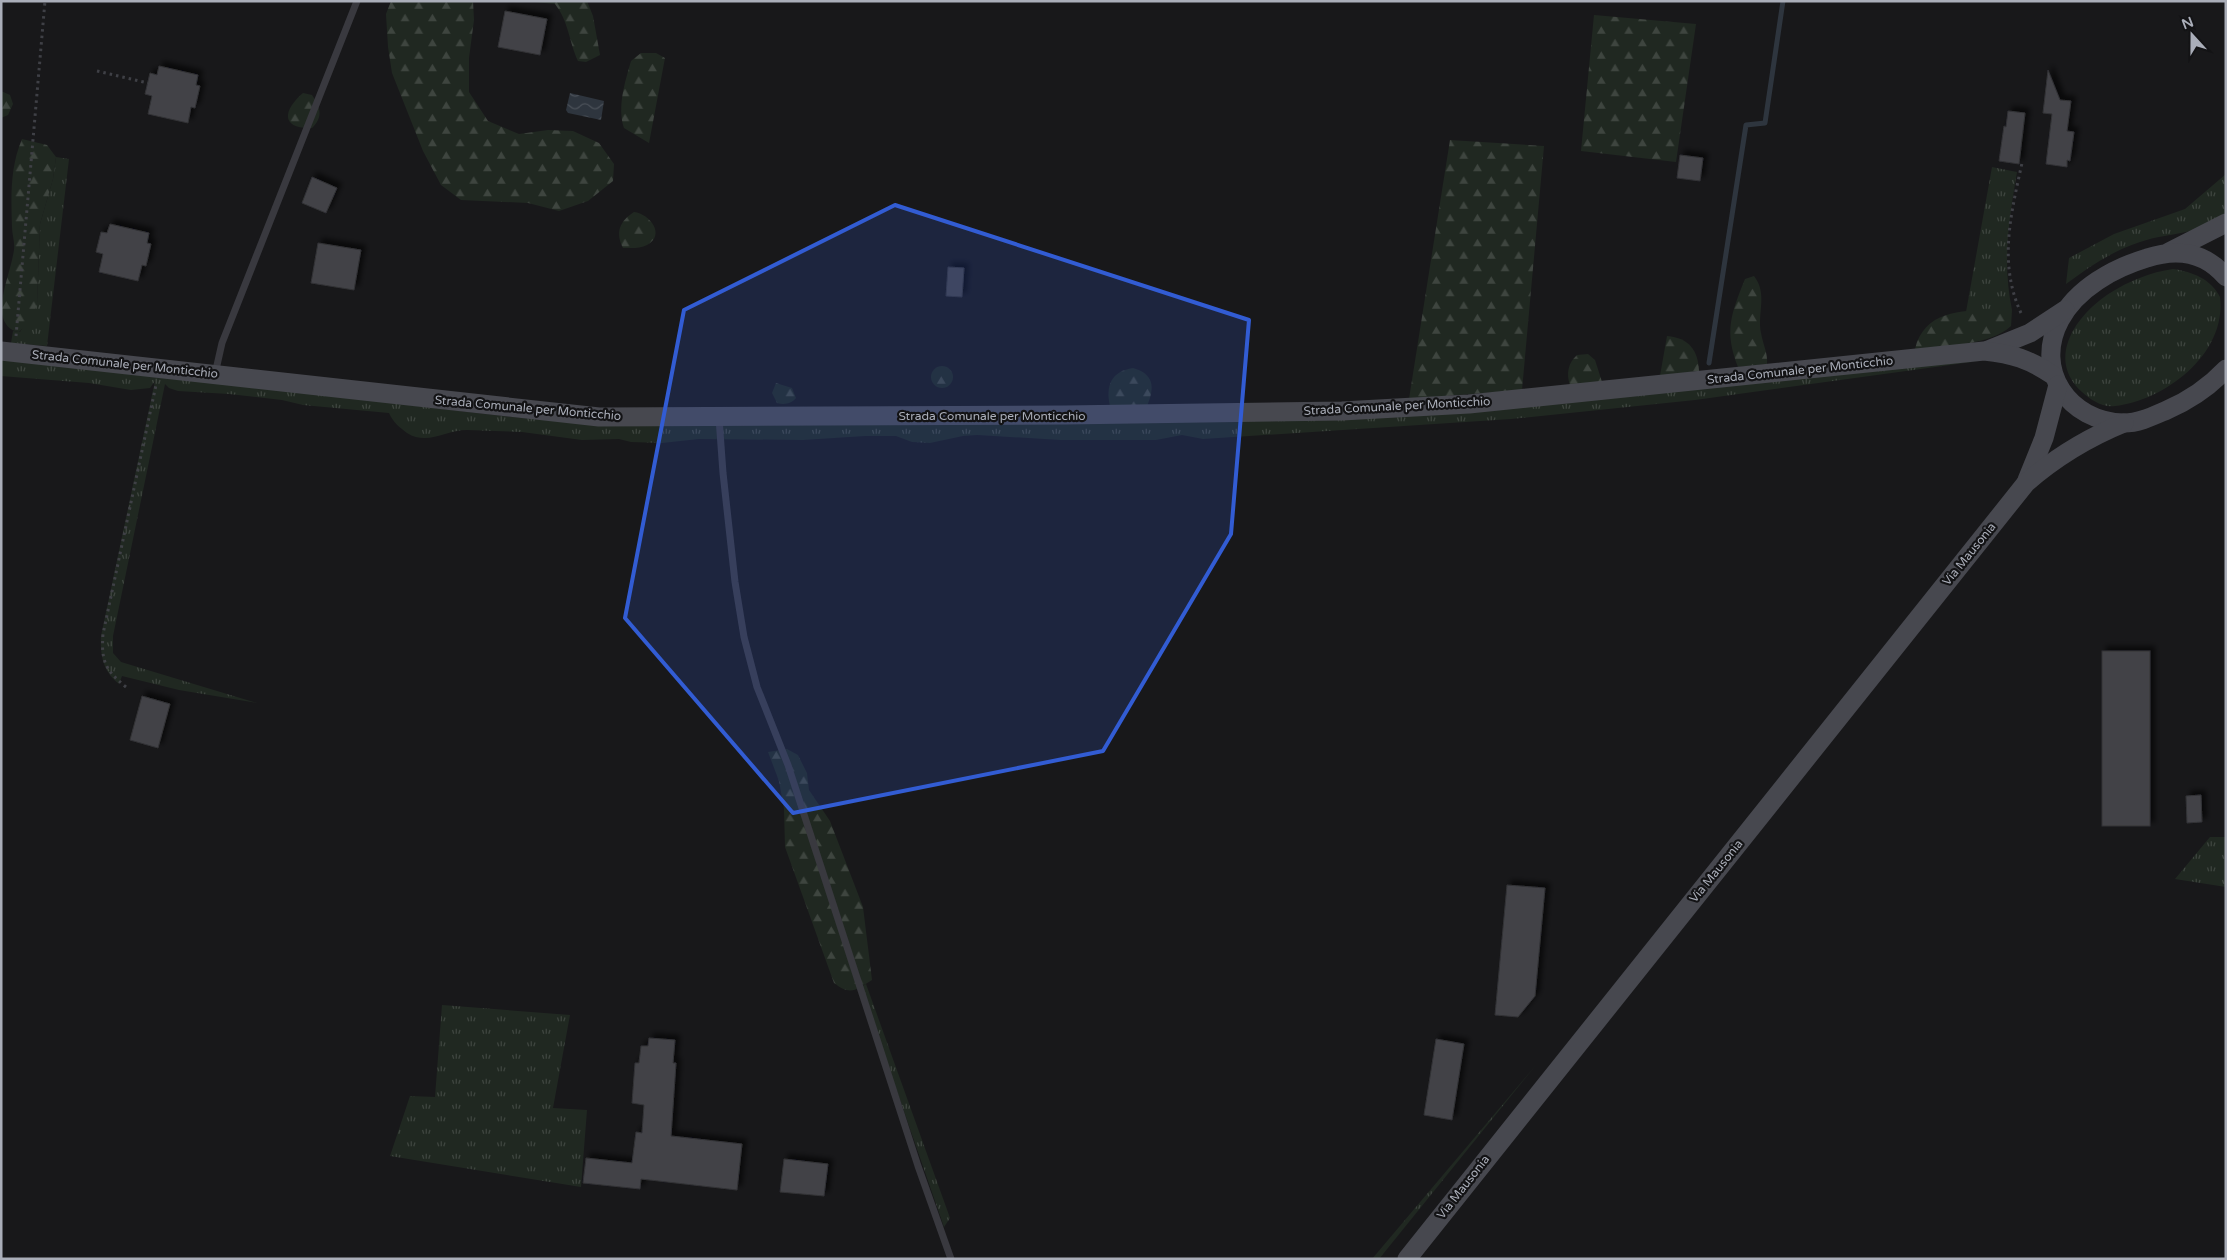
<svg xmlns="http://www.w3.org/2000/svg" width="2227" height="1260" viewBox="0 0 2227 1260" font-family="'Varela Round',sans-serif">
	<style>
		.grass { fill: url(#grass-tufts) }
		.forest { fill: url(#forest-firs) }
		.water { fill: url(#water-waves) }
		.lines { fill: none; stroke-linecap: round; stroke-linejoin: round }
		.stream { stroke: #2e353e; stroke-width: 5 }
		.building { fill: #424347; stroke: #323236; filter: url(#shadow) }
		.path { stroke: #3f4046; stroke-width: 3; stroke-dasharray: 2.5 4; stroke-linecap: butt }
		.service { stroke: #39393f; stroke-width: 7 }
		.secondary { stroke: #47484f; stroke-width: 19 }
		.marked { fill: #325cd3; fill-opacity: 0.2; stroke: #325cd3; stroke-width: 4; stroke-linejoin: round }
		.labels { text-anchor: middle; stroke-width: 4.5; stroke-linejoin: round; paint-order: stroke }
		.street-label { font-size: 12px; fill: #aaaeb9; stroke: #131315 }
	</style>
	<defs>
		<pattern id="grass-tufts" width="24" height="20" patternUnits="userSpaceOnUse" patternTransform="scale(1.25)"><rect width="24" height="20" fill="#202821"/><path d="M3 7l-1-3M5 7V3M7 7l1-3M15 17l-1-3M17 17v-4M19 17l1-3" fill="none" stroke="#3e453f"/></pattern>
		<pattern id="forest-firs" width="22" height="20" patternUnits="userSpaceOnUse" patternTransform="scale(1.25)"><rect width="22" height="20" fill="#202821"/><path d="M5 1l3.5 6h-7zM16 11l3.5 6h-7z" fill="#3e453f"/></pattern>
		<pattern id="water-waves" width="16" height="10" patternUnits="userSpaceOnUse" patternTransform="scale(1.25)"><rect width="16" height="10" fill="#2e353e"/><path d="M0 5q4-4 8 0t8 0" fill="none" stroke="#4a5058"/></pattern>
		<filter id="shadow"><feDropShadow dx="4.5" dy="-4.5" stdDeviation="2.5" flood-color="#0009"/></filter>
	</defs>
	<rect width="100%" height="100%" fill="#18181a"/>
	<g class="grass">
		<path d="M 56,157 L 69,159 L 47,346 L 11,343 L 13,331 L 20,332 L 37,304 L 40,224 L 53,179 Z"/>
		<path d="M 1992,167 L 2017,172 C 2009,220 2002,261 2012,310 L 1966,312 Z"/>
		<path d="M 2226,174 L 2226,212 C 2199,237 2172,231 2140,242 C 2112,251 2089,267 2066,284 L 2069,258 L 2114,234 L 2185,209 Z"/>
		<path d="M 2173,269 C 2193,272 2211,279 2220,297 C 2227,355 2163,401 2115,406 C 2103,408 2091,400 2082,392 C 2045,358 2077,314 2110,293 C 2129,281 2151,272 2173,269 Z"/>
		<path d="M 1,356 C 201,375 400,409 601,425 L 1248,419 L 1979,361 L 1695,400 L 1511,419 L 1203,439 L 1182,435 L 1156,440 L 1061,440 L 977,435 L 963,436 L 930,443 L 912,442 L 896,436 L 865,436 L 803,440 L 699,439 L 662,443 L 631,442 L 619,439 L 582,440 L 522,432 L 467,430 C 445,430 428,446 407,433 C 399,427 393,422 389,413 L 303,405 L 282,400 L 229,394 L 178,391 L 169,388 L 165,384 L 113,636 L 113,653 L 121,662 L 257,703 L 179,690 L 122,676 L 119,684 C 103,672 100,655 101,636 L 155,381 L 150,388 L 131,390 L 89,383 L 1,376 Z"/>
		<path d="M 2210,837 L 2226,837 L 2226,887 L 2175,879 Z"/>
		<path d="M 866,984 L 950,1218 L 944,1227 L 861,987 Z"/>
		<path d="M 442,1005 L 570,1015 L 553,1108 L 587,1110 L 581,1187 L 390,1156 L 410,1096 L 435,1097 Z"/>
		<path d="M 1536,1065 L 1379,1259 L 1372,1259 Z"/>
	</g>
	<g class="forest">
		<path d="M 391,1 L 473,1 L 474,20 L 469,58 L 469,92 L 488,121 L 519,134 L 548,130 L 573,131 L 599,143 L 614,164 L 613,181 L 588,201 L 559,211 L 528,203 L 461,200 L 441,185 L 423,151 L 392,73 L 388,47 L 386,14 Z"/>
		<path d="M 524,1 L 587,1 L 593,16 L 600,55 L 586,62 L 578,61 C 569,42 569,22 555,4 Z"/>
		<path d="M 1594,15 L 1696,24 L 1676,162 L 1581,151 Z"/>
		<path d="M 641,53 L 656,53 L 665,58 L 649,143 L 624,128 C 617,107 625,82 631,61 Z"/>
		<path d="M 1,91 L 10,95 L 13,104 L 8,115 L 1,118 Z"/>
		<path d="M 303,93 L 312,95 C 321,108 323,117 312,128 C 280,129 283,110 303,93 Z"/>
		<path d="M 22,139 L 47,145 L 56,157 L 53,179 L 40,224 L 37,304 L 32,319 L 19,332 C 10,331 4,324 2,314 C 0,294 11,270 14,250 C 15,242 12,234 12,227 C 11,197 10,167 22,139 Z"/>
		<path d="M 1450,140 L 1544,146 L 1522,390 L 1409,399 Z"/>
		<path d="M 634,212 C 650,214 666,235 647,245 C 640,249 630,248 623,248 C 615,232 620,221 634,212 Z"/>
		<path d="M 1754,276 C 1768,294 1757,313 1761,333 C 1763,345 1768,353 1767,364 L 1738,367 C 1724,331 1731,314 1745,279 Z"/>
		<path d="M 2012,310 L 2011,326 C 1990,346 1943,346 1915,349 C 1926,304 1976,311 2012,310 Z"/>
		<path d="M 1667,336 C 1689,338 1698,350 1699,371 L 1660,376 Z"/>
		<path d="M 1588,354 L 1595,360 L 1602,382 L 1570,385 C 1566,374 1568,363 1577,355 Z"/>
		<circle cx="942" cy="377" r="11"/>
		<path d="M 1133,368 C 1154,374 1155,387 1147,406 L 1110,406 C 1105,385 1112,371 1133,368 Z"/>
		<path d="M 776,383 L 792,388 L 796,398 C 791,404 784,405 777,403 L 772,393 Z"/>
		<path d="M 787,749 L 798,755 L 807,773 L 809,790 L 830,821 L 863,907 L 872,980 C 855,990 851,996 834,983 L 785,847 L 784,809 L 779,781 L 768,752 Z"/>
	</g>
	<path class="water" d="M 570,93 L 604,101 L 601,120 L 568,113 L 566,110 Z"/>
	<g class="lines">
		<path class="stream" d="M 1709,363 L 1746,125 L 1765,123 L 1783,1"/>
	</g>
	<g class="building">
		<path d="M 505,11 L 547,19 L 540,55 L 498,47 Z"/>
		<path d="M 159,66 L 198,75 L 196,85 L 200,86 L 195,108 L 191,107 L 188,123 L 148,114 L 152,96 L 145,94 L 150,73 L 157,75 Z"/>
		<path d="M 2048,70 L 2060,100 L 2071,101 L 2067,131 L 2074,132 L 2070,161 L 2067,160 L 2067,167 L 2046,164 L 2052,114 L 2043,113 Z"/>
		<path d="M 2008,111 L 2025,113 L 2019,164 L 1999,161 L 2004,126 L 2006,127 Z"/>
		<path d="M 1680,155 L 1703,158 L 1700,181 L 1677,178 Z"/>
		<path d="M 312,177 L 337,188 L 326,213 L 302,203 Z"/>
		<path d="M 110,224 L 149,233 L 147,243 L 151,244 L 146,266 L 142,265 L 138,281 L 99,272 L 103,254 L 96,252 L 101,232 L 107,233 Z"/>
		<path d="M 318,243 L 361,250 L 354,290 L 311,283 Z"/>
		<path d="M 948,267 L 964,268 L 962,297 L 946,296 Z"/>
		<rect x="2102" y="651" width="48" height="175"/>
		<path d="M 142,696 L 170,704 L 158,748 L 130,740 Z"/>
		<path d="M 2201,795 L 2202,822 L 2187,823 L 2186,796 Z"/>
		<path d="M 1507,885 L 1545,888 L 1535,996 L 1518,1017 L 1495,1015 Z"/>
		<path d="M 649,1038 L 675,1040 L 673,1063 L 676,1063 L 671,1136 L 742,1144 L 737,1190 L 641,1179 L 640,1189 L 583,1183 L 586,1158 L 632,1163 L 636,1132 L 642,1133 L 644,1105 L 632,1103 L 635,1063 L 639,1063 L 641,1046 L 648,1046 Z"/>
		<path d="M 1436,1039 L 1464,1044 L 1452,1120 L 1424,1115 Z"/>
		<path d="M 784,1159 L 828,1164 L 824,1196 L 780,1192 Z"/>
	</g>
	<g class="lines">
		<g class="path">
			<path d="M 97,71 L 148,83"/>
			<path d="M 2021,313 C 1998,263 2011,214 2022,163"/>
			<path d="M 16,336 L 45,1"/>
			<path d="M 126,687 C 105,670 101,661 103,634 L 156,385"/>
		</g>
		<g class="service">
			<path d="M 215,374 L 222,343 L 357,1"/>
			<path d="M 719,418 L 723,473 L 735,582 L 744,637 L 757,687 L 788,765 L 918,1166 L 951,1259"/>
		</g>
		<g class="secondary">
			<path d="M 2169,252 L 2226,223"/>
			<path d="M 2226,277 C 2205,252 2177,248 2147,258 C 2114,268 2077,288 2060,320 C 2033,370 2069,422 2124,423 C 2139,423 2153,416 2167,410 C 2190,400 2209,387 2226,369"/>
			<path d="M 1988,350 L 2030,333 L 2065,310"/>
			<path d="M 1,351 L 599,417 L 1065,415 L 1342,411 L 1469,404 L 1984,351 C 2013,354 2029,359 2054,376"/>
			<path d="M 2027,480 L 2044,438 L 2058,385"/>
			<path d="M 1407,1259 L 2026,483 C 2056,457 2087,438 2124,423"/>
		</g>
	</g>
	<path class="marked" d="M 895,205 L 1249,320 L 1231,534 L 1103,751 L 793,813 L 625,618 L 684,310 Z"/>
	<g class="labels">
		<g class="street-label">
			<text transform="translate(125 364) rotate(6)" y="4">Strada Comunale per Monticchio</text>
			<text transform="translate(1800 370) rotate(-6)" y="4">Strada Comunale per Monticchio</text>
			<text transform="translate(1397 406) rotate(-3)" y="4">Strada Comunale per Monticchio</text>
			<text transform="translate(528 408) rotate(5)" y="4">Strada Comunale per Monticchio</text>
			<text x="992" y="420">Strada Comunale per Monticchio</text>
			<text transform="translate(1969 554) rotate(-51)" y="4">Via Mausonia</text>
			<text transform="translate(1716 871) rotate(-51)" y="4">Via Mausonia</text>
			<text transform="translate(1463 1187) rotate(-52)" y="4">Via Mausonia</text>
		</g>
	</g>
	<rect width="2227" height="1260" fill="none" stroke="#aaaeb9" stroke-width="5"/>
	<g transform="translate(2192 35) rotate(339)" stroke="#131315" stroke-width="4" paint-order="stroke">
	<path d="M0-4L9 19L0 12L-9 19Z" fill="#aaaeb9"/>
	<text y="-8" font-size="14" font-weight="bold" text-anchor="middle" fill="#aaaeb9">N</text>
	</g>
</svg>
